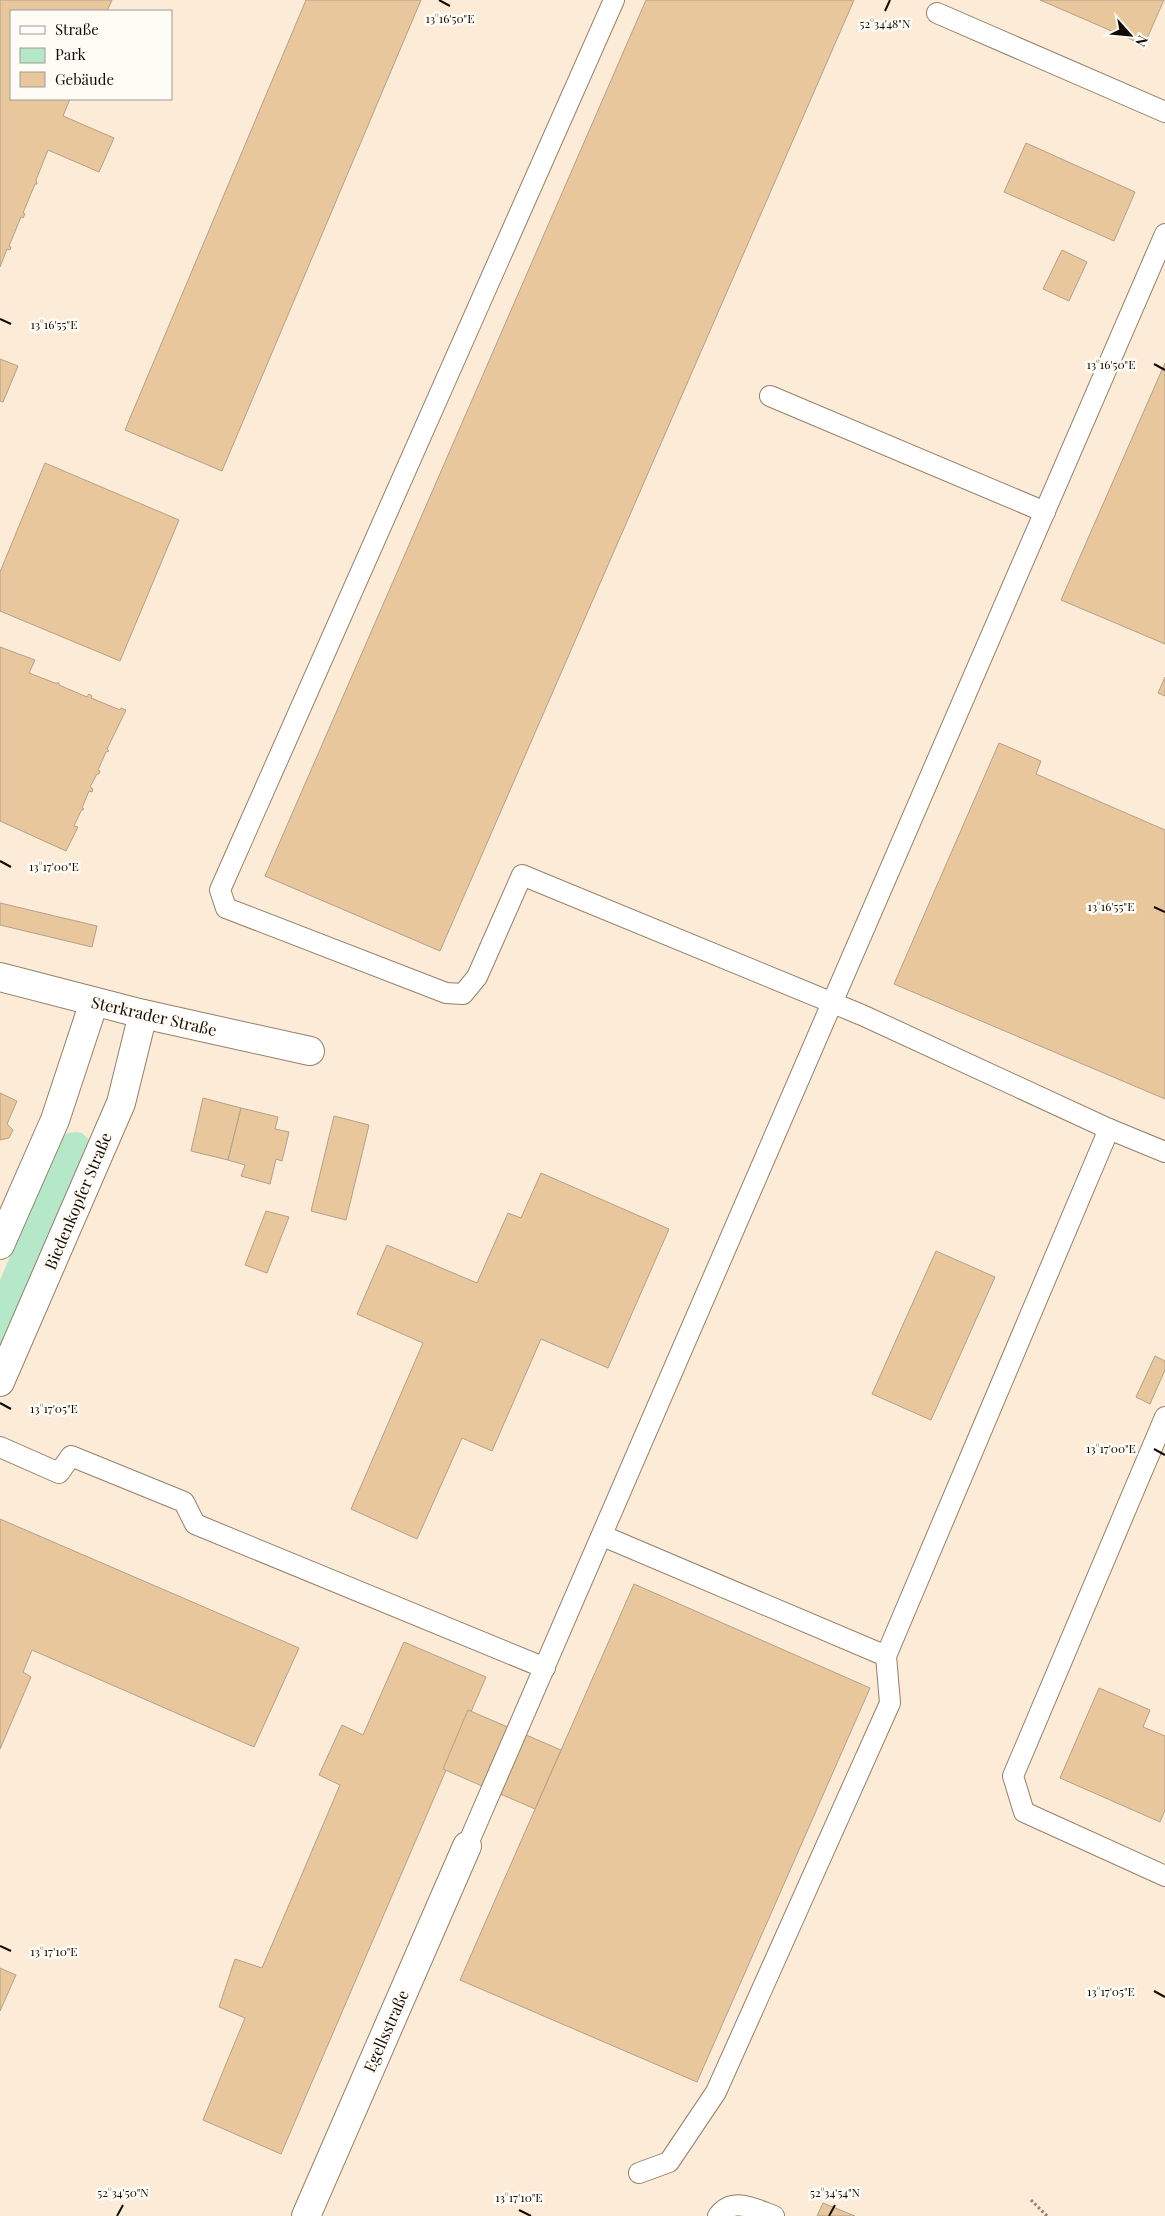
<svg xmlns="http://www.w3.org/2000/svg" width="1165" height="2216" viewBox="0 0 1165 2216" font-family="'Playfair Display',serif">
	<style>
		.green { fill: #b5e7c9 }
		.building { fill: #e9c79d; stroke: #b4a089 }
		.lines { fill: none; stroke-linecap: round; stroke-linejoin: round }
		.service-casing { stroke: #938069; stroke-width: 22 }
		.minor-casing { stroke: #938069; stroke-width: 30 }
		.path { stroke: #8d8173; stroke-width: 3; stroke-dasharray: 2.5 2.5; stroke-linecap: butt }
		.service { stroke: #fff; stroke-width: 20 }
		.minor { stroke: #fff; stroke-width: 28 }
		.ticks { fill: none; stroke: #120b04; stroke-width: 2 }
		.labels { text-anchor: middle; stroke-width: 5; stroke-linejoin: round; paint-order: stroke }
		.street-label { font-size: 16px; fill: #120b04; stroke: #fffbf5 }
		.ticks-label { font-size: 12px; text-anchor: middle; fill: #120b04; stroke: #fffbf5; stroke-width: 5; stroke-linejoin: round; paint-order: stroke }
	</style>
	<rect width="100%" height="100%" fill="#fcebd7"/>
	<path class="green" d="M 77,1132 L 82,1133 L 92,1143 L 0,1362 L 0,1280 L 60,1140 L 67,1133 Z"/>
	<g class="building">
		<path d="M 0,0 L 112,0 L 107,11 L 11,11 L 11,99 L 70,99 L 63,116 L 114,138 L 99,172 L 48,150 L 36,180 L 37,184 L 35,184 L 23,213 L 25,214 L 23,218 L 21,217 L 9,246 L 11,247 L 10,250 L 7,249 L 0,267 Z"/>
		<path d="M 306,0 L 421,0 L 222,471 L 125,430 Z"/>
		<path d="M 646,0 L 854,0 L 440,951 L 265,876 Z"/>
		<path d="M 1040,0 L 1164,0 L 1144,45 Z"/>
		<path d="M 1026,143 L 1135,192 L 1114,241 L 1004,192 Z"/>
		<path d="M 1062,250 L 1087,262 L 1069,301 L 1043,289 Z"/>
		<path d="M 0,359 L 18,366 L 3,402 L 0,401 Z"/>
		<path d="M 1165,363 L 1165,644 L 1061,600 Z"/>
		<path d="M 45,463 L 179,520 L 120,661 L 0,611 L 0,572 Z"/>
		<path d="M 0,647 L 35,660 L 29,673 L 55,683 L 59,683 L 59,685 L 87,697 L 89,694 L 92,696 L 91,698 L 120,710 L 121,708 L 126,710 L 107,749 L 109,751 L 106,752 L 98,770 L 100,771 L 99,774 L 97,774 L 90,787 L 93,789 L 92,792 L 89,791 L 82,808 L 84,809 L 81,811 L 74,826 L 78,827 L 66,851 L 0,821 Z"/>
		<path d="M 1165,677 L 1165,696 L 1158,693 Z"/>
		<path d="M 999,743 L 1041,761 L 1036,774 L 1165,830 L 1165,1099 L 894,984 Z"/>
		<path d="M 0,903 L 97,926 L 92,947 L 0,925 Z"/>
		<path d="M 0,1093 L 17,1101 L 7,1124 L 13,1130 L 9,1138 L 0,1140 Z"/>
		<path d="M 203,1098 L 241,1108 L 228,1160 L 191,1151 Z"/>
		<path d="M 241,1108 L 278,1117 L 275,1129 L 289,1132 L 282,1161 L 276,1159 L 270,1184 L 241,1176 L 245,1165 L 228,1160 Z"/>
		<path d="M 334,1116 L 369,1125 L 346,1220 L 311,1211 Z"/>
		<path d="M 541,1173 L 669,1229 L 608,1368 L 541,1339 L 492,1451 L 462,1438 L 417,1539 L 351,1509 L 423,1343 L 357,1314 L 387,1245 L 477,1283 L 508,1213 L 521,1218 Z"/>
		<path d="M 266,1211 L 289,1217 L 267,1273 L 245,1265 Z"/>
		<path d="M 936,1251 L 995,1277 L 931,1420 L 872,1394 Z"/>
		<path d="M 1155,1356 L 1165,1361 L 1165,1370 L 1150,1404 L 1136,1397 Z"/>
		<path d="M 0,1519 L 299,1648 L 254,1747 L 32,1650 L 23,1672 L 31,1677 L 0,1749 Z"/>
		<path d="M 634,1584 L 870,1688 L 697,2082 L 460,1980 Z"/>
		<path d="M 404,1642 L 486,1677 L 281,2154 L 203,2120 L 245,2018 L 219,2007 L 235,1959 L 262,1968 L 340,1785 L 319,1775 L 342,1725 L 363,1735 Z"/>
		<path d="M 1099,1688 L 1150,1710 L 1143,1727 L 1165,1736 L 1165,1810 L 1160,1822 L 1060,1778 Z"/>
		<path d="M 468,1710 L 561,1750 L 535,1809 L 443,1769 Z"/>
		<path d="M 0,1968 L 16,1975 L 0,2011 Z"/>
		<path d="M 823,2203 L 855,2216 L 817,2216 Z"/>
	</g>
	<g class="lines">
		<defs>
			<g id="service">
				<path d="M 614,0 L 220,890 L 226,908 L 446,993 L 463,994 L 477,977 L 522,875 L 862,1015 L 1109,1129 L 1165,1152"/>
				<path d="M 937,13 L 1165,112"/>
				<path d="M 770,396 L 1045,512"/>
				<path d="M 1165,1417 L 1013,1776 L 1024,1812 L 1165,1876"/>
				<path d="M 0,1447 L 59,1473 L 71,1456 L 184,1502 L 195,1524 L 545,1668"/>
				<path d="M 603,1536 L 886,1656 L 1109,1129"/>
				<path d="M 467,1846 L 1165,234"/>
				<path d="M 639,2173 L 669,2162 L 716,2092 L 890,1703 L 886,1656"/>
				<path d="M 718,2216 C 733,2196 755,2209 774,2216"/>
			</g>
			<g id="minor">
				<path d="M 0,977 L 143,1014 L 310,1051"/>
				<path d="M 0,1245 L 55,1120 L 94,1002"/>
				<path d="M 0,1382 L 121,1103 L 143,1014"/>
				<path d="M 306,2216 L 467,1846"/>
			</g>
		</defs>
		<use href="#service" class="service-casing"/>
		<use href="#minor" class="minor-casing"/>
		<path class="path" d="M 1031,2200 L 1047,2216"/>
		<use href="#service" class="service"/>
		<use href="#minor" class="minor"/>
	</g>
	<path class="ticks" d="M 439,0 L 450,6M 885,11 L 890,0M 0,319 L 11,324M 1154,364 L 1165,370M 0,861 L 11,867M 1154,907 L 1165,912M 0,1403 L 11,1409M 1154,1449 L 1165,1455M 0,1946 L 11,1951M 1154,1991 L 1165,1997M 519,2210 L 531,2216M 117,2216 L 123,2205M 829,2216 L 835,2205"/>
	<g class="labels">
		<g class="street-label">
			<text transform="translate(154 1016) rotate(13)" y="6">Sterkrader Straße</text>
			<text transform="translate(78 1201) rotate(-67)" y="6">Biedenkopfer Straße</text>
			<text transform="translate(386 2031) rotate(-66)" y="6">Egellsstraße</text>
		</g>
	</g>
	<g class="ticks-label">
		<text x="450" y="23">13°16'50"E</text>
		<text x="885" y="28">52°34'48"N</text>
		<text x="54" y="329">13°16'55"E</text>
		<text x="1111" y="369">13°16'50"E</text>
		<text x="54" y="871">13°17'00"E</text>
		<text x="1111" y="911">13°16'55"E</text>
		<text x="54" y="1413">13°17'05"E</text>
		<text x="1111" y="1453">13°17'00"E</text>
		<text x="54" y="1956">13°17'10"E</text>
		<text x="1111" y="1996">13°17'05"E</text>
		<text x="123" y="2197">52°34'50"N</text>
		<text x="835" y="2197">52°34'54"N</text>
		<text x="519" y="2202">13°17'10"E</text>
	</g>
	<rect x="10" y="10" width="162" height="90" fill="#fffbf5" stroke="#a09b95"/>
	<rect x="20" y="26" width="25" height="8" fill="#ffffff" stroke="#a09b95"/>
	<text x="55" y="35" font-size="15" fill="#120b04">Straße</text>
	<rect x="20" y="48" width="25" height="15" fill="#b5e7c9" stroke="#a09b95"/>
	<text x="55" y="60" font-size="15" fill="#120b04">Park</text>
	<rect x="20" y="72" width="25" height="15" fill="#e9c79d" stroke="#a09b95"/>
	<text x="55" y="85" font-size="15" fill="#120b04">Gebäude</text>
	<g transform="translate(1130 35) rotate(117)" stroke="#fffbf5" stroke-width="4" paint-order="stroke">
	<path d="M0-4L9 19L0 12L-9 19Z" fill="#120b04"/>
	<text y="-8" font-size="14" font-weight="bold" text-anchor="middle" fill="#120b04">N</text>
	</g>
</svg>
